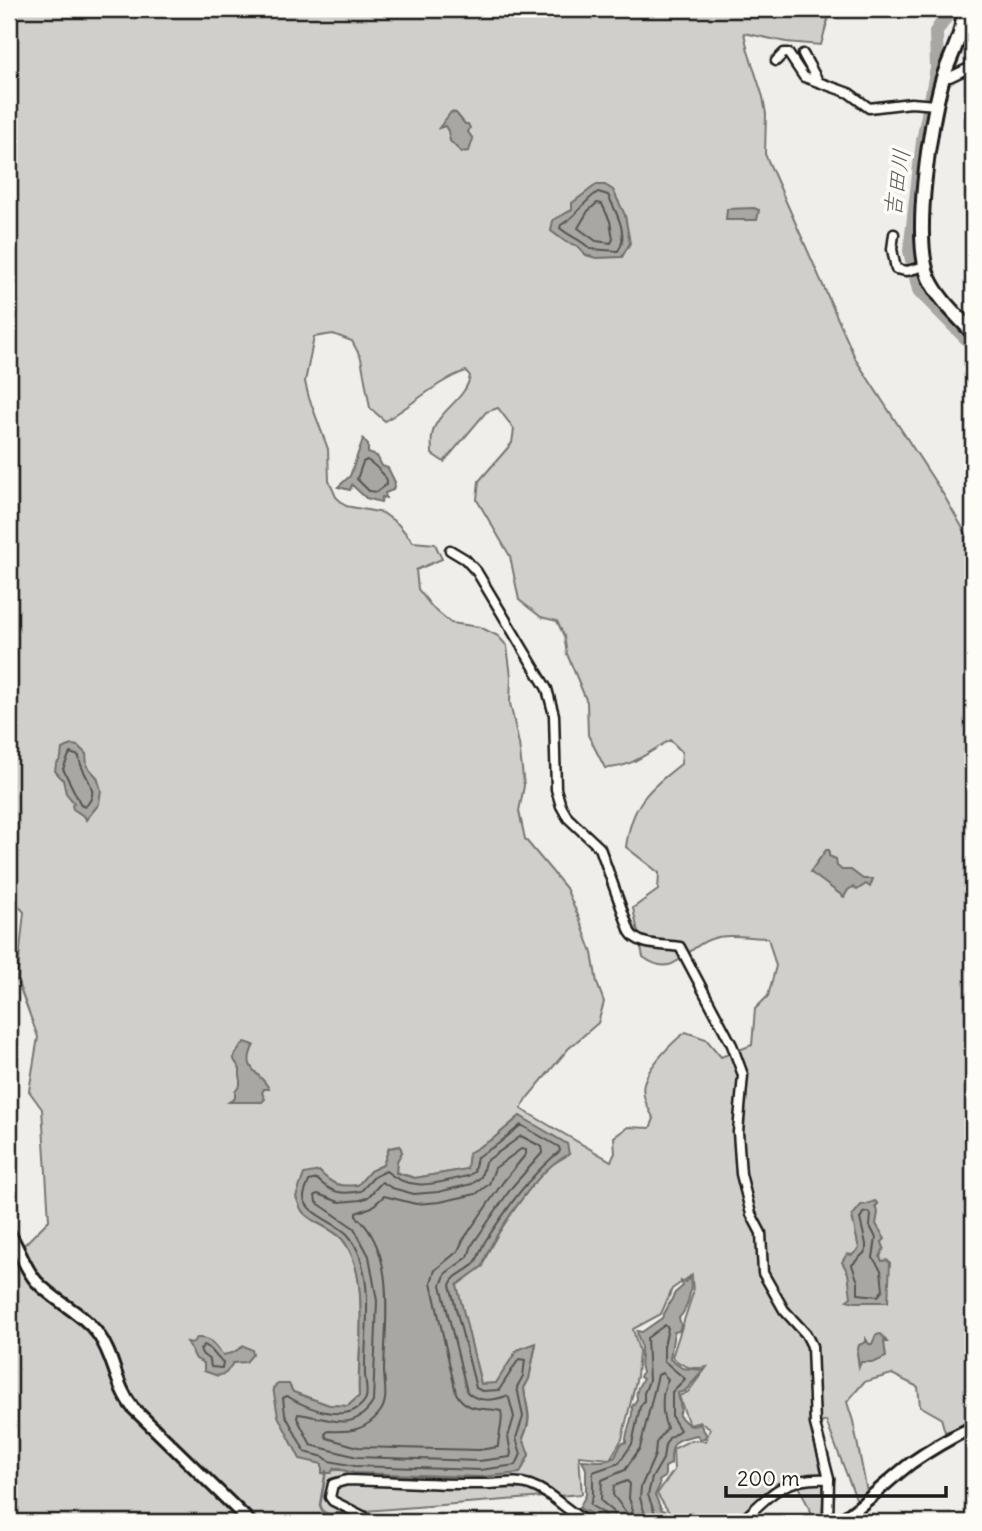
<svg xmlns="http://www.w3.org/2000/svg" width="982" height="1531" viewBox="0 0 982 1531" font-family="Delius,'Klee One',sans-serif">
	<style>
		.green { fill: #d0cfcc; stroke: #767674; stroke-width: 2; fill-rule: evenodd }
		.water { fill: #a8a7a3; stroke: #706f6d; stroke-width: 2 }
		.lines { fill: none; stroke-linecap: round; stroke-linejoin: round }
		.shore { stroke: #545452; stroke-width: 2 }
		.stream { stroke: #706f6d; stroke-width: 2.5 }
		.river { stroke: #a8a7a3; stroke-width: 14 }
		.street-casing { stroke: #1c1c1c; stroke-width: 13 }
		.secondary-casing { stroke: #1c1c1c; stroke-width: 16 }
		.primary-casing { stroke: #1c1c1c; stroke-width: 18 }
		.street { stroke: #fdfcf7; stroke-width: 8 }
		.secondary { stroke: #fdfcf7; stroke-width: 10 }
		.primary { stroke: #fdfcf7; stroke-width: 12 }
		.labels { text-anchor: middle; stroke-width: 7; stroke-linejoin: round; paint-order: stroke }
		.water-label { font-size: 23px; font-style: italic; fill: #5b5b59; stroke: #fdfcf7 }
	</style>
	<rect width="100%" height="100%" fill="#f0eeea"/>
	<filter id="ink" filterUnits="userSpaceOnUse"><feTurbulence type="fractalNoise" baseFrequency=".0143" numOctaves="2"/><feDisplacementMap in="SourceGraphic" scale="14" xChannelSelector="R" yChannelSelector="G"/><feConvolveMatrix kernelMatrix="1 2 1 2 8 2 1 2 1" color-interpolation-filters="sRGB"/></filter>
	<g filter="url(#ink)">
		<path class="green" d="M 9,9 L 828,9 L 829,15 L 821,45 L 786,42 L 744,33 L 748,51 L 763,97 L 766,114 L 765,154 L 856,360 L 943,494 L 973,546 L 973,1414 L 961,1427 L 945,1432 L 941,1418 L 920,1406 L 918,1387 L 892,1374 L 864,1382 L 847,1402 L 853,1421 L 867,1492 L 857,1501 L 826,1421 L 811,1427 L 824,1473 L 822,1517 L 817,1522 L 815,1522 L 796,1479 L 763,1499 L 732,1522 L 661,1522 L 669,1512 L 657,1494 L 674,1470 L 673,1449 L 691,1440 L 706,1441 L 710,1429 L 700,1422 L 689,1425 L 679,1396 L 688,1392 L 707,1367 C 692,1370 683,1367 672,1357 L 693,1293 L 692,1275 L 672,1289 L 661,1314 L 633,1329 L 639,1351 L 637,1376 L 622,1439 L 610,1459 L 579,1456 L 582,1494 L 289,1517 L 289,1522 L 9,1522 L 9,1252 L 13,1256 L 49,1220 L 42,1109 L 29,1091 L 38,1037 L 17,980 L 24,912 L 9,895 ZM 333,334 L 352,341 L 361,358 L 370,408 L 385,421 C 411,406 440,379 466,371 L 470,376 C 466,401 434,412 432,437 C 431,442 432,448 432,454 L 444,462 L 486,412 L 498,408 L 514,429 L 512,443 L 479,481 L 477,500 L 510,556 L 519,600 L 541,617 L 557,621 L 564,636 L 567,654 L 587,702 L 588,735 L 605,768 C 631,768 647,753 670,740 L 682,752 L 681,764 C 648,790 632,803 626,847 L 659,873 L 658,890 L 633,908 L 643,957 C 676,981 683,948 711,939 C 728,933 750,938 768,938 L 776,966 L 768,996 L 755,1009 L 752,1045 L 721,1057 L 706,1039 L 686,1032 C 673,1041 648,1067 644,1083 C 641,1096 648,1108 654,1119 L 650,1128 L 628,1127 L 614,1137 L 615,1153 L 611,1161 L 521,1109 L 528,1097 L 568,1049 L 598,1023 L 604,1002 L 597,983 L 592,953 L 580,920 L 566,888 L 525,839 L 519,811 L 524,786 L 519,744 L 510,703 L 511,676 L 507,646 L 498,636 L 480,627 L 451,623 L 432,607 L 418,589 L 416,570 L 442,559 L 435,544 L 413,542 L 398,524 L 383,513 L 346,506 L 336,497 L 329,481 L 328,449 L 309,398 L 305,382 L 314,337 ZM 520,1116 L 569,1154 C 563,1158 556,1161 550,1166 C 531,1183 488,1243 483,1266 L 456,1285 L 481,1384 L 496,1384 L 517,1350 L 536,1344 L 529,1379 L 524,1388 C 526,1411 534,1414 523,1438 L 529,1455 L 520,1473 C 471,1478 423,1475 374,1474 C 356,1473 338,1466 322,1473 L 322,1464 L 288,1384 L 293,1392 L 329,1405 L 348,1406 L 359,1396 C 356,1352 372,1276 343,1240 C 334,1229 315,1220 303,1212 L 329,1182 L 341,1187 L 359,1185 L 370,1171 L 383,1165 L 389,1148 L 402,1152 L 397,1161 L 396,1172 L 415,1178 L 468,1169 L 469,1153 L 494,1138 Z"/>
		<g class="water">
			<path d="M 451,112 L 456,113 L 465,124 L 468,124 L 470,128 L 468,132 L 473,139 L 469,151 L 461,152 L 450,141 L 448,131 L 445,126 L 439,128 Z"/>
			<path d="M 596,185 L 605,185 L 613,190 L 625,215 L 630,243 L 622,257 L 596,258 L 586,255 L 578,246 L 566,242 L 551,231 L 553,220 L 572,210 L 572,203 Z"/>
			<path d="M 754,208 L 759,210 L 757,220 L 726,220 L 727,209 Z"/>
			<path d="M 363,439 L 368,445 L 368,453 L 377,456 L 382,466 L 388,468 L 395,482 L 393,490 L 385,493 L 386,498 L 382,497 L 381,502 L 366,498 L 352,485 L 350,490 L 338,487 L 350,476 Z"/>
			<path d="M 72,745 L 78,746 L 86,754 L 87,766 L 97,777 L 101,790 L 99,804 L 86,820 L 85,817 L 73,809 L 72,805 L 74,803 L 66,793 L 63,780 L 55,771 L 56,765 L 61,758 L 62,749 Z"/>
			<path d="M 826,850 L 829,850 L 829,856 L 836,859 L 837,866 L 842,870 L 851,870 L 863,879 L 873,879 L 870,887 L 866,884 L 857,890 L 853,887 L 848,890 L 844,897 L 810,872 Z"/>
			<path d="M 245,1042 L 254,1045 C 240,1071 262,1072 269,1089 L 264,1089 L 262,1093 L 265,1099 L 262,1102 L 229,1102 L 235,1098 L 235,1092 L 240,1085 L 240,1069 C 233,1057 231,1061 239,1049 C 241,1046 242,1044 245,1042 Z"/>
			<path d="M 520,1116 L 567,1144 L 569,1154 C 563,1158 556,1161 551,1166 C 532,1182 487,1243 483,1266 L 457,1285 L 481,1384 L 496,1383 L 517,1350 L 536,1343 L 529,1379 L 524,1388 C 526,1410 533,1416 523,1438 L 529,1455 L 520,1473 L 480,1477 L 354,1473 L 334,1468 L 331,1473 L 322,1473 L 322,1464 L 300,1459 L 278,1416 L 273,1388 L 278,1384 L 289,1384 L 293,1392 L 329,1405 L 348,1406 L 359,1396 C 357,1353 371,1275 343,1240 C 333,1228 313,1224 303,1212 C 300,1209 298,1201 296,1197 L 304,1174 L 319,1171 C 332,1185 340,1187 358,1185 L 370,1171 L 383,1165 L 389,1148 L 400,1146 L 402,1152 L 397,1161 L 396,1173 L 415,1178 L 467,1169 L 469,1153 L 494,1138 Z"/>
			<path d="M 875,1201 L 878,1204 L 875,1207 L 878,1213 L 876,1224 L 885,1239 L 882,1242 L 884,1248 L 880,1257 L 882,1261 L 887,1260 L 890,1263 L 888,1302 L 855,1302 L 847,1300 L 851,1297 L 848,1273 L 842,1262 L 847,1254 L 852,1255 L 859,1249 L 852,1216 L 862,1204 L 865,1205 Z"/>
			<path d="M 690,1277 C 693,1289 687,1310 679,1318 L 681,1325 L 679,1331 L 674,1332 L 670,1359 L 682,1368 L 704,1370 L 685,1391 L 678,1393 L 681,1409 L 679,1416 C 688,1423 687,1429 700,1424 L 706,1434 L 705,1438 L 700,1439 L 697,1435 C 676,1439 670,1441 671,1464 L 665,1467 L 665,1477 L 659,1481 L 660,1485 L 655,1495 L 661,1509 L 665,1511 L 664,1516 L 655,1522 L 606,1522 L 579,1508 L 586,1495 L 586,1469 L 582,1460 C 597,1460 601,1464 615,1457 L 621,1444 L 626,1442 C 625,1431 634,1419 632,1407 L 637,1399 C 635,1391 639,1385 643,1379 L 640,1377 L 642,1372 C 638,1363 642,1357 641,1348 C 641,1342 637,1338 637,1331 L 642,1332 L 662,1318 L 675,1293 L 683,1286 L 681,1281 L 686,1282 Z"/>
			<path d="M 881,1334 L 887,1342 L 884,1342 L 886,1357 L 875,1362 L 861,1362 L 859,1367 L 857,1353 L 859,1345 L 866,1342 L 866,1339 L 869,1344 L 872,1344 L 876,1335 Z"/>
			<path d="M 197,1338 C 212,1337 214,1346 223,1355 L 232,1353 L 244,1346 L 252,1350 L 253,1354 L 246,1362 L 233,1363 L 226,1373 L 218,1376 L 204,1371 L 204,1363 L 196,1359 L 187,1342 L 192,1343 Z"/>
		</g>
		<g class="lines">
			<g class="shore">
				<path d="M 598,192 L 608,195 C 615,210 630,236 618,251 L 590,249 C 581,239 570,237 560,228 L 561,225 C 579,215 581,203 598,192 Z"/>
				<path d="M 597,203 L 602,204 L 610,221 L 613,239 L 611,243 L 596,241 L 578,228 L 588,211 Z"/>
				<path d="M 367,460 C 372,463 389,477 387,483 C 385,487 380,489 377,492 L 369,491 L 357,479 L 363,462 Z"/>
				<path d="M 70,753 L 79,756 C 80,776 104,789 85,807 L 81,805 L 63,769 Z"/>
				<path d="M 521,1125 L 559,1147 L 560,1151 C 528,1177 509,1206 486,1240 C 481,1247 479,1258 474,1264 C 466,1272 453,1275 450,1285 L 476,1388 L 482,1391 L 499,1390 L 519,1359 L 525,1360 L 523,1376 L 517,1387 L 523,1417 L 516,1438 L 521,1454 L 516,1465 L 480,1470 L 355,1466 L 329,1461 L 324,1457 L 305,1452 L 285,1414 L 283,1398 L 287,1396 C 306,1408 349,1426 365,1400 C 369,1394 365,1381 365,1374 C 364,1335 373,1296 360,1257 C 358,1250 352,1239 347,1234 C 337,1223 304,1213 304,1197 C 304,1192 308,1185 309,1181 L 317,1179 C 331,1193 342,1195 361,1191 L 374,1177 L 386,1171 C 412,1193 437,1183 468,1176 L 474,1172 L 477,1157 L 498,1144 Z"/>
				<path d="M 521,1136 L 542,1147 L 543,1152 L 512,1187 L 472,1245 L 468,1257 L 446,1273 L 441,1285 L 467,1392 C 477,1402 493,1401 506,1396 L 509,1398 L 514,1417 L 508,1437 L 511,1453 L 510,1457 L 479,1461 L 357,1457 L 311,1445 L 297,1418 L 298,1414 C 327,1417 353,1435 373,1402 L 377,1301 L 369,1256 L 354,1228 L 316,1202 L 315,1195 L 318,1194 L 339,1202 L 361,1200 L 368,1197 L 382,1182 L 392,1188 L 414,1194 L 438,1192 L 472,1184 L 481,1177 L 485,1162 Z"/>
				<path d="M 521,1149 L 526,1150 L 526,1154 L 503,1182 L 463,1240 L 458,1251 L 435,1270 L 431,1282 L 456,1393 C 467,1413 483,1407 501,1411 C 504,1420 498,1436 498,1447 L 479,1450 L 358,1447 L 327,1438 L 325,1434 L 328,1431 C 349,1432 366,1431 380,1412 C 389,1400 384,1384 384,1370 C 385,1322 397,1252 356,1216 L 356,1213 L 372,1207 L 384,1196 L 416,1204 L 440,1202 L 476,1194 L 489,1184 L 495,1168 Z"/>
				<path d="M 868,1212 L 871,1215 L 870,1226 L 876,1238 L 873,1258 L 881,1270 L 883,1290 L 878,1296 L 858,1294 L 858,1282 L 852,1265 L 866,1251 L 866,1244 L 860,1219 L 863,1213 Z"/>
				<path d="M 204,1345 C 213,1348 215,1358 223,1362 L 222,1368 L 211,1367 L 210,1360 L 203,1355 L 200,1350 Z"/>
				<path d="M 627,1481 L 630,1484 L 629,1498 L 633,1511 L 629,1516 L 613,1495 L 614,1486 Z"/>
				<path d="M 607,1522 L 605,1514 L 590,1505 L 593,1495 L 593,1472 L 619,1463 L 632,1444 L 640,1407 L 644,1401 L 644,1393 L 649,1381 L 647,1338 L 665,1325 L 668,1328 L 664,1346 L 664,1361 L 685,1379 L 672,1392 L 672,1417 L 680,1430 L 669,1438 L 665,1445 L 663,1459 L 652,1478 L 648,1495 L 654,1511 L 651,1522"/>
				<path d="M 616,1522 L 613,1511 L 601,1501 L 602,1480 L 625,1470 L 640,1448 L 658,1375 L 662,1373 L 668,1379 C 661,1393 661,1413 667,1428 L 656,1443 L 655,1455 L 641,1487 L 640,1498 L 644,1511 L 642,1522"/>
			</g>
			<path class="stream" d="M 326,1471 L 320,1505 L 323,1512 L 343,1519"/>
			<path class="river" d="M 951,9 L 936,32 L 937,68 L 923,141 L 910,251 L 919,290 L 973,345"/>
			<defs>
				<g id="street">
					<path d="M 803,54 L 818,81"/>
					<path d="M 776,61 L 784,53 L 788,53 L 804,77 L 849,93 L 869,108 L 911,103 L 936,105"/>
					<path d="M 943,77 L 950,77 L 973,66"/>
					<path d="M 894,234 L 892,249 L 896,269 L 907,271 L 925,266"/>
					<path d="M 450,550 L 465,559 L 477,572 L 547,689 L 554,715 L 556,789 L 561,806 L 568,818 L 600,848 L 630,932 C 639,947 663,944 680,947 L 732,1045 L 743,1075 L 738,1132 L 741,1174 L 751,1214 L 761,1233 L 763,1273 L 784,1310 L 806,1334 L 812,1346 L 815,1424 L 829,1479 L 828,1522"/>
					<path d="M 375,1522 L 333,1501 L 330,1497 L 333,1484 L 347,1480 C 393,1481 440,1485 487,1484 C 502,1484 515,1480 530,1485 C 553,1493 567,1512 588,1522"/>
					<path d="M 741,1522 C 771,1494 784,1476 829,1479"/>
				</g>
				<g id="secondary">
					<path d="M 9,1233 C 19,1248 24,1267 36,1281 C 55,1302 82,1312 98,1334 C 115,1357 115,1386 133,1408 L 250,1522"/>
					<path d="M 838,1522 C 865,1505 886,1482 911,1463 C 931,1449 952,1437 973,1427"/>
				</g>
				<path id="primary" d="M 963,9 C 965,34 949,57 942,81 C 930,123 912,239 929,278 C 939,300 958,316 973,333"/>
			</defs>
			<use href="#street" class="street-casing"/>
			<use href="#secondary" class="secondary-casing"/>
			<use href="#primary" class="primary-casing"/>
			<use href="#street" class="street"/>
			<use href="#secondary" class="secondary"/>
			<use href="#primary" class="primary"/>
		</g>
	</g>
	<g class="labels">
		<g class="water-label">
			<text transform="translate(897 183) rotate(-82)" y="8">吉田川</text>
		</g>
	</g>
	<rect width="982" height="1531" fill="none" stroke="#fdfcf7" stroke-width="35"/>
	<rect x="18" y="18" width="947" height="1496" fill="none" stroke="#1c1c1c" stroke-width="2.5" filter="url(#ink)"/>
	<path d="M726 1486v10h220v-10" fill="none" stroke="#1c1c1c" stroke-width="3.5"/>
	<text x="737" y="1486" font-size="21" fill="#1c1c1c" stroke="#fdfcf7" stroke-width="5" paint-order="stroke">200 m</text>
</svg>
